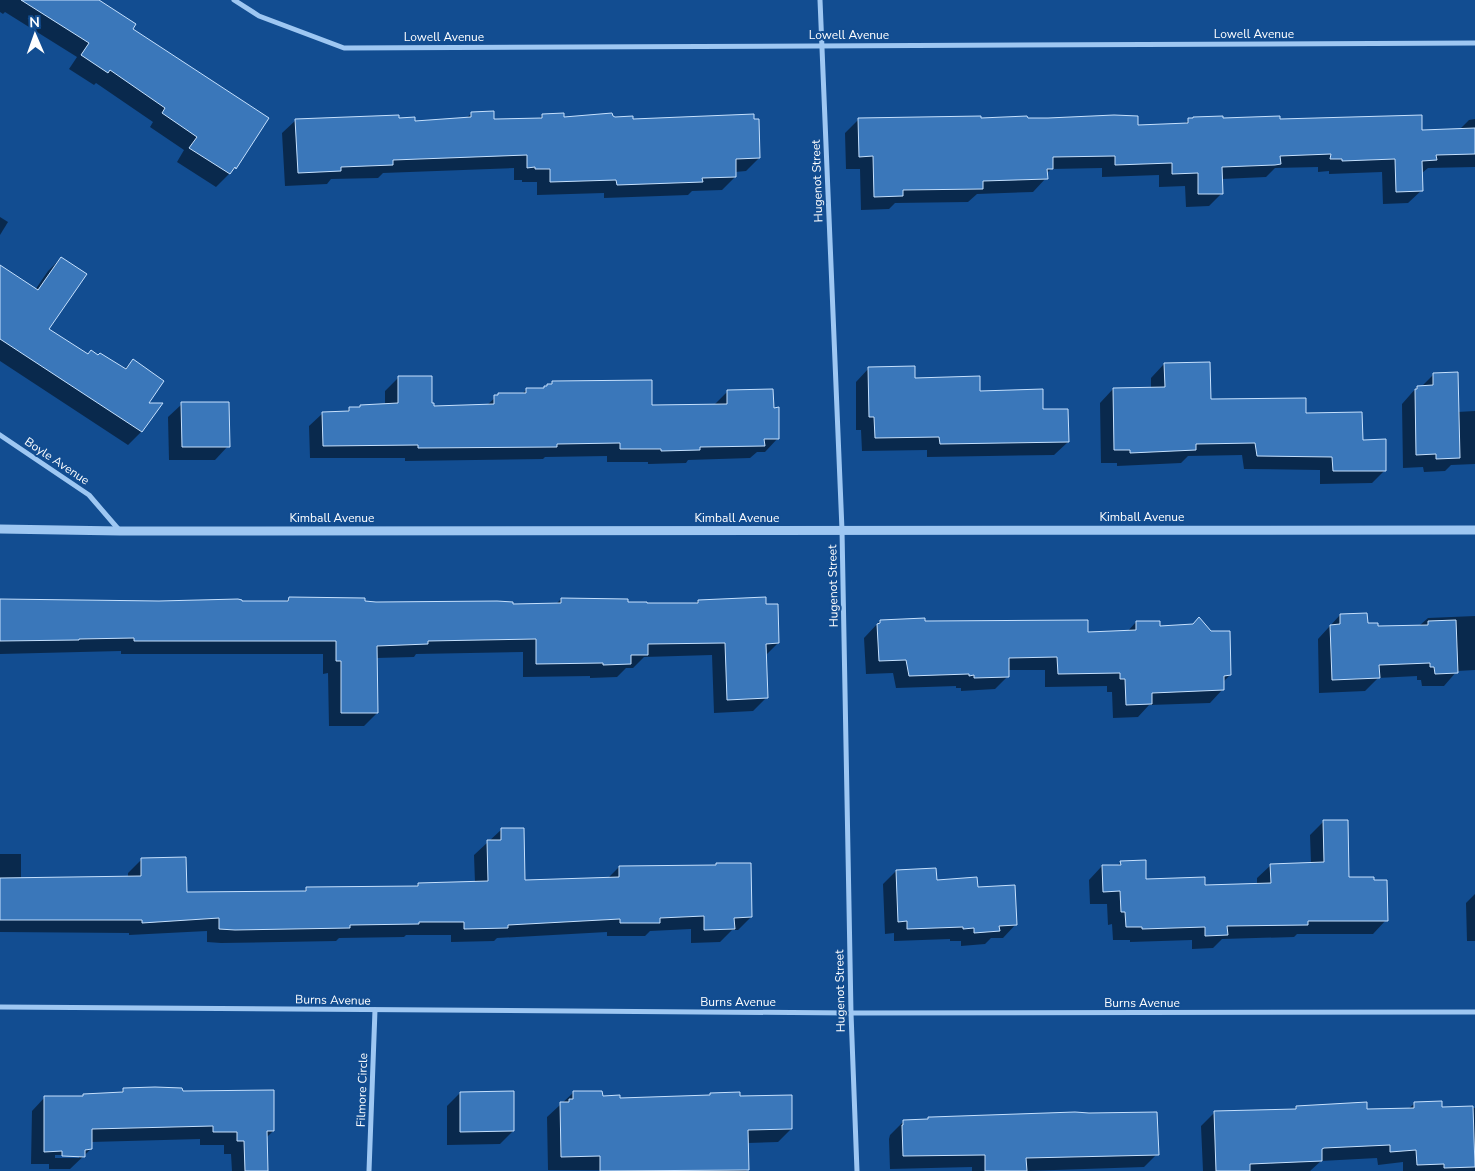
<svg xmlns="http://www.w3.org/2000/svg" width="1475" height="1171" viewBox="0 0 1475 1171" font-family="'Nunito Sans',sans-serif">
	<style>
		.shadow { fill: #0007; fill-rule: evenodd }
		.building { fill: #3a77ba; stroke: #c5e0fd }
		.lines { fill: none; stroke-linecap: round; stroke-linejoin: round }
		.minor { stroke: #9ec7f2; stroke-width: 5 }
		.tertiary { stroke: #9ec7f2; stroke-width: 9 }
		.labels { text-anchor: middle; stroke-width: 4; stroke-linejoin: round; paint-order: stroke }
		.street-label { font-size: 12px; fill: #fff; stroke: #124d91 }
	</style>
	<rect width="100%" height="100%" fill="#124d91"/>
	<g class="shadow">
		<path d="M 0,0 L 96,0 L 131,29 L 267,118 L 235,168 L 216,187 L 177,162 L 184,150 L 150,127 L 153,122 L 96,83 L 94,85 L 69,69 L 77,57 L 5,12 L 3,14 L 0,12 Z"/>
		<path d="M 472,113 L 493,120 L 539,119 L 542,115 L 563,118 L 611,117 L 632,121 L 759,158 L 746,171 L 735,172 L 735,177 L 722,190 L 692,191 L 688,195 L 604,198 L 604,193 L 537,195 L 537,182 L 522,182 L 522,180 L 514,180 L 514,168 L 383,173 L 378,178 L 331,179 L 327,184 L 285,186 L 282,133 L 296,120 L 398,119 L 414,123 L 465,119 Z"/>
		<path d="M 1026,119 L 1137,126 L 1184,124 L 1189,120 L 1279,120 L 1421,131 L 1459,130 L 1469,120 L 1475,119 L 1475,167 L 1428,168 L 1422,173 L 1422,190 L 1408,203 L 1383,204 L 1382,172 L 1329,174 L 1329,171 L 1318,172 L 1318,167 L 1275,168 L 1266,177 L 1222,179 L 1222,193 L 1209,206 L 1186,207 L 1185,186 L 1159,187 L 1159,175 L 1102,177 L 1102,168 L 1051,169 L 1046,174 L 1046,178 L 1033,192 L 977,194 L 968,202 L 895,203 L 889,209 L 861,210 L 860,169 L 846,169 L 845,133 L 858,120 Z"/>
		<path d="M 0,217 L 8,222 L 0,235 Z"/>
		<path d="M 61,258 L 48,330 L 87,356 L 124,369 L 133,361 L 146,404 L 142,431 L 128,445 L 0,361 L 0,267 L 35,290 L 48,271 Z"/>
		<path d="M 1164,364 L 1210,400 L 1305,415 L 1361,441 L 1385,470 L 1372,483 L 1320,484 L 1320,470 L 1244,469 L 1242,455 L 1188,456 L 1181,463 L 1117,466 L 1117,463 L 1101,463 L 1100,403 L 1113,389 L 1151,389 L 1151,378 Z"/>
		<path d="M 869,368 L 1042,410 L 1068,442 L 1054,455 L 927,457 L 927,450 L 862,451 L 861,430 L 856,430 L 856,382 Z"/>
		<path d="M 1434,374 L 1457,412 L 1475,411 L 1475,464 L 1451,465 L 1445,471 L 1424,472 L 1423,467 L 1403,468 L 1402,404 L 1417,387 L 1421,387 Z"/>
		<path d="M 398,378 L 433,407 L 486,406 L 499,394 L 521,395 L 526,390 L 542,390 L 552,383 L 651,407 L 714,405 L 727,392 L 773,409 L 778,438 L 765,452 L 757,452 L 750,458 L 688,460 L 686,463 L 648,464 L 648,462 L 607,462 L 607,456 L 545,457 L 543,459 L 405,461 L 405,458 L 310,458 L 309,426 L 323,413 L 345,413 L 350,408 L 358,408 L 361,406 L 385,405 L 385,391 Z"/>
		<path d="M 182,404 L 228,446 L 215,460 L 169,460 L 168,417 Z"/>
		<path d="M 289,598 L 364,602 L 512,605 L 556,604 L 561,599 L 627,603 L 695,604 L 698,601 L 765,605 L 778,643 L 765,656 L 766,698 L 753,711 L 714,713 L 712,655 L 644,657 L 633,668 L 626,668 L 617,677 L 590,678 L 590,676 L 523,677 L 523,652 L 416,654 L 414,657 L 376,658 L 377,713 L 364,726 L 329,726 L 328,673 L 323,674 L 323,654 L 121,654 L 121,651 L 0,654 L 0,601 L 285,602 Z"/>
		<path d="M 1340,615 L 1377,628 L 1419,626 L 1428,618 L 1475,616 L 1475,670 L 1457,671 L 1444,686 L 1422,686 L 1421,680 L 1417,680 L 1417,676 L 1378,678 L 1365,691 L 1319,693 L 1318,639 Z"/>
		<path d="M 880,621 L 924,622 L 1087,633 L 1127,632 L 1136,622 L 1159,627 L 1230,675 L 1223,682 L 1223,689 L 1210,703 L 1149,705 L 1138,717 L 1113,718 L 1112,692 L 1107,692 L 1107,686 L 1045,687 L 1045,670 L 1008,670 L 1008,676 L 995,689 L 961,691 L 961,688 L 956,688 L 956,686 L 896,688 L 893,673 L 866,674 L 864,638 Z"/>
		<path d="M 1324,821 L 1347,879 L 1386,920 L 1373,934 L 1297,934 L 1294,937 L 1222,939 L 1213,948 L 1192,949 L 1192,940 L 1130,942 L 1130,940 L 1113,940 L 1112,924 L 1108,925 L 1107,904 L 1090,904 L 1089,880 L 1102,866 L 1117,866 L 1121,862 L 1145,880 L 1204,887 L 1257,885 L 1257,878 L 1271,865 L 1311,864 L 1310,835 Z"/>
		<path d="M 502,829 L 524,881 L 607,879 L 619,867 L 714,866 L 716,864 L 751,917 L 738,930 L 732,930 L 720,942 L 691,943 L 691,929 L 650,931 L 645,936 L 607,936 L 607,932 L 497,938 L 494,941 L 451,942 L 451,935 L 406,935 L 404,937 L 339,938 L 336,941 L 221,943 L 207,942 L 207,931 L 129,935 L 129,933 L 0,932 L 0,854 L 21,854 L 21,879 L 128,878 L 128,873 L 142,859 L 185,893 L 302,893 L 307,888 L 415,887 L 418,884 L 475,883 L 474,855 Z"/>
		<path d="M 896,871 L 935,881 L 976,888 L 1016,924 L 1003,938 L 991,938 L 985,944 L 961,946 L 961,941 L 950,941 L 950,939 L 894,941 L 894,933 L 885,934 L 883,884 Z"/>
		<path d="M 1475,894 L 1475,941 L 1467,941 L 1466,903 Z"/>
		<path d="M 124,1089 L 181,1092 L 273,1131 L 266,1138 L 267,1171 L 232,1171 L 231,1154 L 224,1154 L 224,1145 L 200,1145 L 200,1139 L 91,1142 L 91,1149 L 70,1169 L 49,1169 L 49,1164 L 31,1164 L 32,1111 L 45,1097 L 81,1097 L 83,1095 L 119,1094 ZM 55,1155 L 79,1155 L 79,1158 L 55,1158 Z"/>
		<path d="M 460,1093 L 513,1131 L 500,1144 L 447,1145 L 447,1106 Z"/>
		<path d="M 573,1093 L 619,1099 L 708,1096 L 710,1094 L 739,1098 L 791,1129 L 778,1142 L 747,1143 L 748,1169 L 746,1171 L 548,1170 L 547,1117 Z"/>
		<path d="M 1414,1104 L 1441,1109 L 1475,1108 L 1475,1171 L 1403,1171 L 1403,1162 L 1378,1165 L 1377,1158 L 1321,1161 L 1310,1171 L 1203,1171 L 1201,1126 L 1215,1112 L 1293,1111 L 1296,1107 L 1366,1111 L 1408,1109 Z"/>
		<path d="M 1089,1115 L 1157,1154 L 1144,1167 L 1025,1171 L 972,1171 L 972,1167 L 890,1169 L 889,1139 L 890,1135 L 904,1121 L 926,1121 L 928,1118 Z"/>
	</g>
	<g class="building">
		<path d="M 21,0 L 99,0 L 136,24 L 133,29 L 269,118 L 236,169 L 235,167 L 230,174 L 189,148 L 197,137 L 162,113 L 165,108 L 110,70 L 108,73 L 81,55 L 89,43 Z"/>
		<path d="M 494,111 L 494,119 L 496,119 L 542,118 L 542,114 L 564,113 L 564,117 L 612,113 L 613,116 L 615,117 L 633,116 L 633,119 L 754,114 L 754,119 L 759,119 L 760,158 L 736,159 L 736,177 L 702,178 L 703,182 L 617,185 L 616,180 L 550,182 L 550,169 L 535,169 L 535,167 L 527,168 L 527,155 L 393,160 L 393,165 L 341,167 L 341,171 L 298,173 L 295,119 L 399,115 L 399,118 L 415,117 L 415,121 L 471,117 L 471,112 Z"/>
		<path d="M 1114,115 L 1138,116 L 1138,125 L 1188,123 L 1188,118 L 1193,118 L 1193,117 L 1223,116 L 1223,118 L 1280,116 L 1280,119 L 1422,115 L 1422,130 L 1475,128 L 1475,154 L 1436,155 L 1437,160 L 1422,161 L 1423,191 L 1396,192 L 1395,159 L 1342,161 L 1342,159 L 1330,159 L 1331,154 L 1280,156 L 1281,164 L 1275,165 L 1222,167 L 1223,194 L 1198,194 L 1198,173 L 1172,174 L 1172,163 L 1115,165 L 1115,156 L 1053,157 L 1053,169 L 1047,169 L 1048,179 L 983,181 L 983,189 L 903,190 L 903,196 L 874,197 L 873,156 L 859,157 L 858,118 L 981,116 L 981,118 L 1027,116 L 1028,118 L 1048,118 Z"/>
		<path d="M 61,257 L 87,274 L 49,329 L 88,354 L 91,350 L 98,355 L 100,353 L 126,369 L 133,359 L 164,381 L 149,403 L 163,403 L 142,432 L 0,339 L 0,265 L 38,290 Z"/>
		<path d="M 1210,362 L 1211,399 L 1306,398 L 1306,413 L 1362,412 L 1363,440 L 1386,439 L 1386,471 L 1333,471 L 1332,457 L 1257,456 L 1255,443 L 1196,444 L 1196,450 L 1130,453 L 1130,450 L 1114,450 L 1113,388 L 1165,387 L 1164,363 Z"/>
		<path d="M 915,366 L 915,378 L 980,376 L 980,391 L 1043,389 L 1043,409 L 1068,409 L 1069,442 L 940,444 L 939,437 L 875,438 L 874,417 L 869,417 L 868,367 Z"/>
		<path d="M 1458,372 L 1460,458 L 1436,459 L 1436,454 L 1416,455 L 1415,389 L 1417,389 L 1417,386 L 1433,385 L 1433,373 Z"/>
		<path d="M 398,376 L 432,376 L 432,403 L 434,403 L 434,406 L 494,404 L 494,395 L 498,395 L 498,393 L 526,393 L 526,388 L 544,388 L 544,386 L 547,386 L 547,384 L 552,384 L 552,381 L 652,380 L 652,405 L 727,404 L 727,390 L 773,389 L 774,408 L 779,407 L 779,439 L 764,439 L 765,446 L 700,447 L 700,450 L 661,451 L 661,449 L 620,449 L 620,443 L 557,444 L 557,447 L 418,448 L 418,445 L 323,446 L 322,412 L 349,411 L 349,407 L 360,407 L 360,405 L 398,403 Z"/>
		<path d="M 181,402 L 229,402 L 230,447 L 182,447 Z"/>
		<path d="M 289,597 L 365,598 L 365,601 L 376,602 L 497,601 L 513,602 L 513,604 L 561,603 L 561,598 L 628,599 L 628,602 L 647,602 L 647,603 L 698,603 L 698,600 L 766,597 L 766,604 L 778,604 L 779,643 L 766,644 L 768,698 L 727,700 L 725,643 L 648,644 L 648,655 L 631,655 L 631,664 L 603,665 L 603,663 L 536,664 L 536,639 L 428,641 L 428,644 L 377,646 L 378,713 L 341,713 L 341,661 L 336,661 L 336,641 L 134,641 L 134,638 L 79,639 L 79,640 L 0,641 L 0,599 L 159,601 L 238,599 L 242,600 L 242,601 L 288,601 Z"/>
		<path d="M 1367,613 L 1368,623 L 1378,623 L 1378,626 L 1428,625 L 1428,621 L 1456,620 L 1458,673 L 1435,674 L 1434,667 L 1430,667 L 1430,663 L 1379,665 L 1380,678 L 1332,680 L 1330,625 L 1340,624 L 1340,614 Z"/>
		<path d="M 1199,617 L 1211,631 L 1230,631 L 1231,675 L 1224,676 L 1224,690 L 1152,693 L 1152,704 L 1126,705 L 1125,679 L 1120,679 L 1120,673 L 1058,674 L 1057,657 L 1009,658 L 1009,677 L 974,678 L 974,675 L 969,676 L 969,674 L 909,676 L 906,660 L 879,661 L 877,624 L 880,623 L 880,620 L 925,618 L 925,621 L 1088,620 L 1088,632 L 1136,630 L 1136,621 L 1160,621 L 1160,626 L 1193,624 Z"/>
		<path d="M 1323,820 L 1348,820 L 1349,877 L 1374,877 L 1374,880 L 1387,880 L 1388,921 L 1308,921 L 1308,925 L 1227,926 L 1228,935 L 1205,936 L 1205,927 L 1142,929 L 1142,927 L 1126,927 L 1125,912 L 1121,912 L 1120,891 L 1103,892 L 1102,865 L 1121,865 L 1120,861 L 1146,860 L 1146,879 L 1205,877 L 1205,885 L 1271,883 L 1270,864 L 1324,862 Z"/>
		<path d="M 501,828 L 524,828 L 525,880 L 619,877 L 619,866 L 716,865 L 716,863 L 751,863 L 752,917 L 734,918 L 735,929 L 704,930 L 704,916 L 660,918 L 660,923 L 620,923 L 620,919 L 508,925 L 508,928 L 464,929 L 464,922 L 419,922 L 419,924 L 350,925 L 350,928 L 235,930 L 219,929 L 219,918 L 142,923 L 142,920 L 0,920 L 0,878 L 141,876 L 141,858 L 186,857 L 187,892 L 306,891 L 306,887 L 418,886 L 418,883 L 488,881 L 487,840 L 501,840 Z"/>
		<path d="M 936,868 L 937,880 L 977,877 L 978,887 L 1015,885 L 1017,925 L 999,926 L 1000,931 L 974,933 L 974,928 L 963,929 L 963,927 L 907,929 L 907,921 L 898,922 L 896,870 Z"/>
		<path d="M 155,1087 L 182,1088 L 183,1091 L 274,1090 L 274,1131 L 267,1131 L 268,1171 L 245,1171 L 244,1141 L 237,1141 L 237,1132 L 213,1132 L 213,1126 L 92,1129 L 92,1149 L 85,1150 L 85,1157 L 62,1156 L 62,1151 L 44,1152 L 44,1096 L 83,1096 L 83,1094 L 123,1092 L 123,1088 Z"/>
		<path d="M 514,1091 L 514,1131 L 460,1132 L 460,1092 Z"/>
		<path d="M 573,1091 L 602,1091 L 603,1096 L 620,1095 L 620,1098 L 710,1095 L 710,1093 L 740,1092 L 740,1096 L 792,1095 L 792,1129 L 748,1130 L 749,1170 L 600,1171 L 600,1156 L 561,1157 L 560,1102 L 569,1102 L 569,1099 L 573,1099 Z"/>
		<path d="M 1442,1101 L 1442,1107 L 1473,1106 L 1475,1167 L 1444,1168 L 1444,1164 L 1417,1165 L 1416,1150 L 1390,1152 L 1390,1145 L 1324,1148 L 1322,1149 L 1322,1161 L 1250,1164 L 1250,1171 L 1216,1171 L 1214,1111 L 1296,1109 L 1296,1106 L 1367,1102 L 1367,1109 L 1414,1108 L 1414,1102 Z"/>
		<path d="M 1075,1112 L 1089,1113 L 1157,1112 L 1159,1155 L 1026,1158 L 1027,1171 L 985,1171 L 985,1155 L 903,1156 L 902,1125 L 903,1125 L 903,1120 L 928,1119 L 928,1117 L 931,1117 Z"/>
	</g>
	<g class="lines">
		<g class="minor">
			<path d="M 234,0 L 259,16 L 344,48 L 1475,43"/>
			<path d="M 820,0 L 842,530 L 851,1013 L 857,1171"/>
			<path d="M 0,435 L 89,495 L 120,531"/>
			<path d="M 0,1007 L 851,1013 L 1475,1012"/>
			<path d="M 369,1171 L 375,1010"/>
		</g>
		<path class="tertiary" d="M 0,529 L 120,531 L 1475,530"/>
	</g>
	<g class="labels">
		<g class="street-label">
			<text x="1254" y="38">Lowell Avenue</text>
			<text x="849" y="39">Lowell Avenue</text>
			<text x="444" y="41">Lowell Avenue</text>
			<text transform="translate(817 181) rotate(-92)" y="4">Hugenot Street</text>
			<text transform="translate(57 461) rotate(34)" y="4">Boyle Avenue</text>
			<text x="1142" y="521">Kimball Avenue</text>
			<text x="332" y="522">Kimball Avenue</text>
			<text x="737" y="522">Kimball Avenue</text>
			<text transform="translate(833 586) rotate(-91)" y="4">Hugenot Street</text>
			<text transform="translate(840 991) rotate(-91)" y="4">Hugenot Street</text>
			<text transform="translate(333 1000) rotate(1)" y="4">Burns Avenue</text>
			<text x="738" y="1006">Burns Avenue</text>
			<text x="1142" y="1007">Burns Avenue</text>
			<text transform="translate(362 1090) rotate(-88)" y="4">Filmore Circle</text>
		</g>
	</g>
	<g transform="translate(35 35) rotate(358)" stroke="#124d91" stroke-width="4" paint-order="stroke">
	<path d="M0-4L9 19L0 12L-9 19Z" fill="#ffffff"/>
	<text y="-8" font-size="14" font-weight="bold" text-anchor="middle" fill="#ffffff">N</text>
	</g>
</svg>
